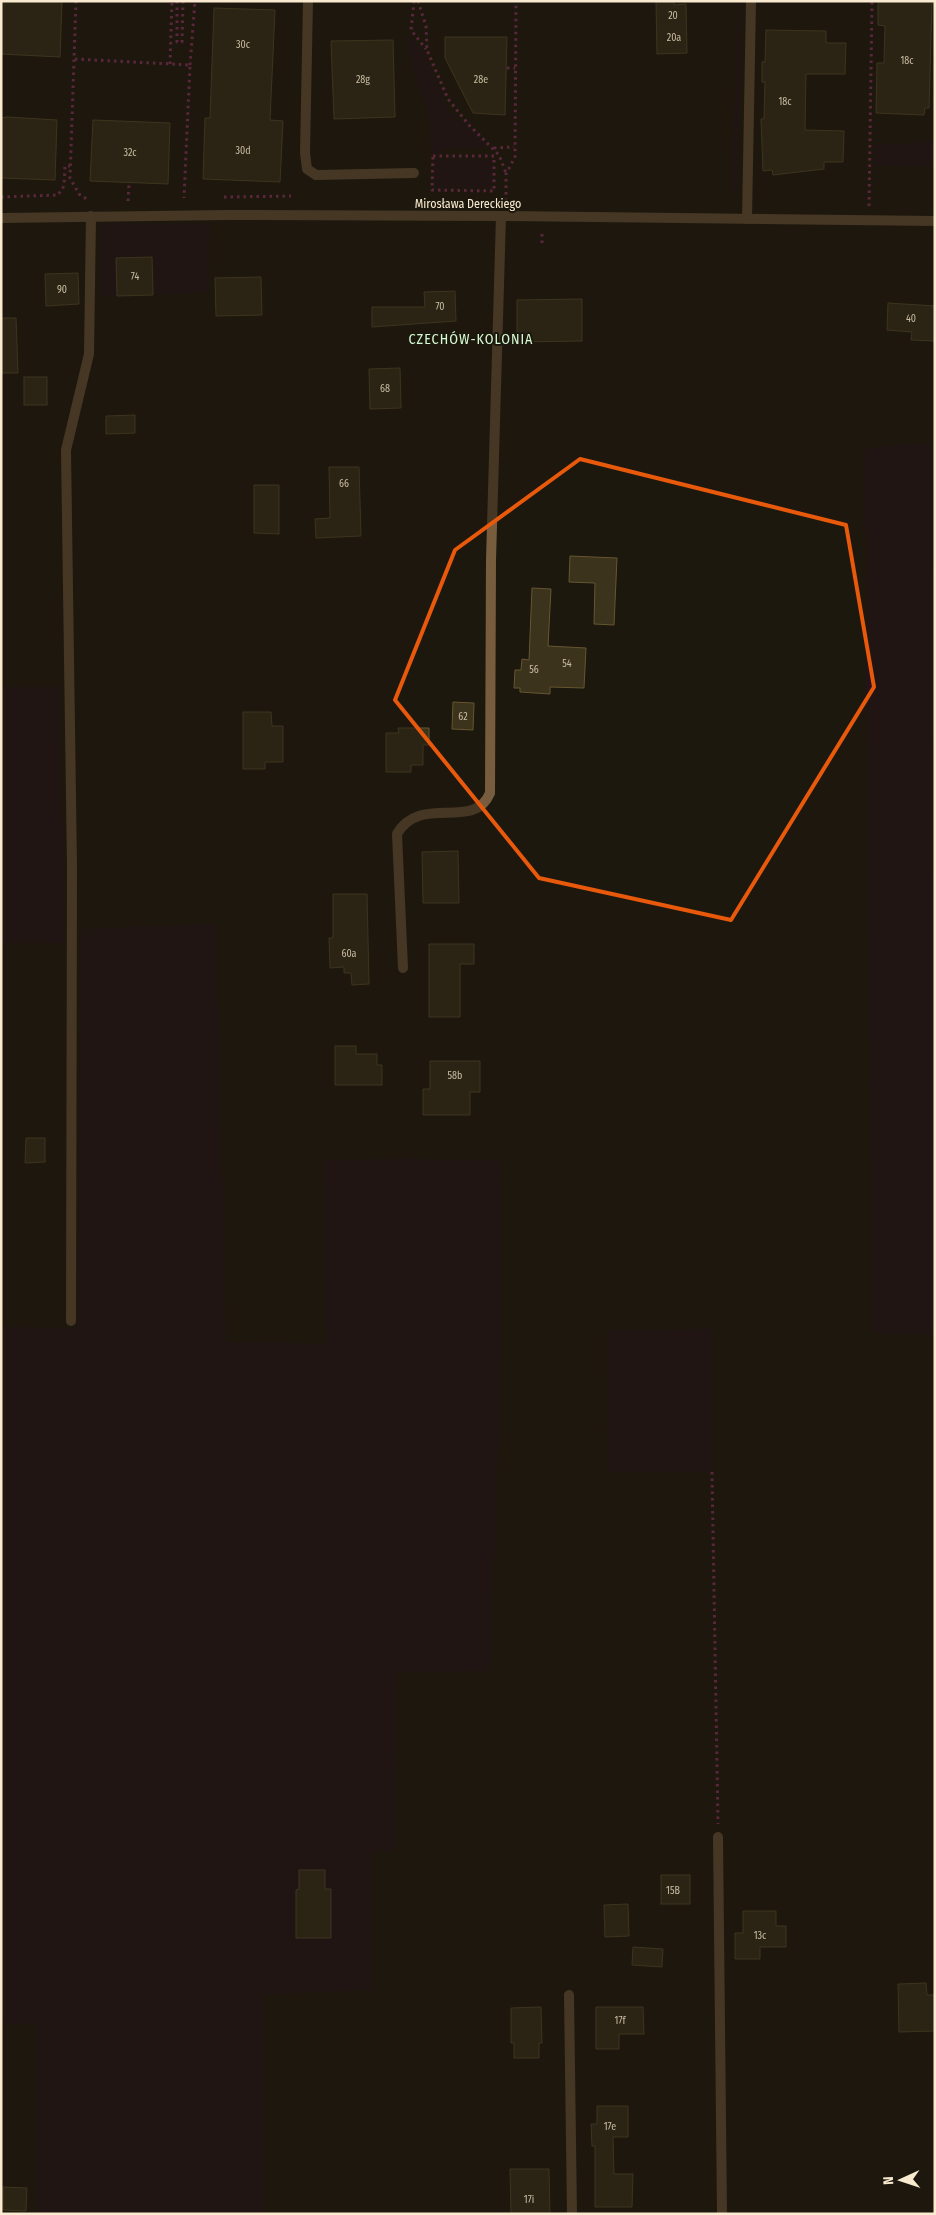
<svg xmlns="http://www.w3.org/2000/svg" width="936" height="2215" viewBox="0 0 936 2215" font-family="'Fira Sans Condensed',sans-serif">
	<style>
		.green { fill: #26121c }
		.building { fill: #3c331c; stroke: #665630 }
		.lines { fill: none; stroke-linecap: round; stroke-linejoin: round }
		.path { stroke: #a43973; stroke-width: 3; stroke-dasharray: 2.5 4; stroke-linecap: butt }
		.lane { stroke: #775d3d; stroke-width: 10 }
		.street { stroke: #775d3d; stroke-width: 10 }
		.marked { fill: none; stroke: #e8590c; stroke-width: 4; stroke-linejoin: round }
		.labels { text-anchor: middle; stroke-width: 4; stroke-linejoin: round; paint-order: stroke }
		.number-label { font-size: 10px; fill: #cabca2 }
		.street-label { font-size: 12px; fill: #faeacf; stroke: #1d180e }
		.neighbourhood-label { font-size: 14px; letter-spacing: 1px; fill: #d6fad1; stroke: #1d180e }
	</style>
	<rect width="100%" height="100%" fill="#1d180e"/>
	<g class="green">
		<path d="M 738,1 L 741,1 L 737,191 L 732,191 Z"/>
		<path d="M 405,31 L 425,55 L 443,95 C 442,116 476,126 485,144 L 484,149 L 443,149 L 442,154 L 431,154 L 430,117 L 417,81 Z"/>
		<path d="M 935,139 L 935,166 L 875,165 L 876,144 L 906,144 Z"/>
		<path d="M 434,159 L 492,159 L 492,188 L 435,188 Z"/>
		<path d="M 100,223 L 210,224 L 208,292 L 100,297 Z"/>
		<path d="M 933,442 L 935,1335 L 872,1333 L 865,449 Z"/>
		<path d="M 1,687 L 60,687 L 64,943 L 1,943 Z"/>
		<path d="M 216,924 L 226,1342 L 326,1344 L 323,1160 L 408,1159 L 501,1161 L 502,1336 L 490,1671 L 398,1672 L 396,1851 L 372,1852 L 373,1990 L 264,1994 L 264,2214 L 37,2214 L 36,2024 L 1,2023 L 1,1327 L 78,1328 L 81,929 Z"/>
		<path d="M 711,1329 L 712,1472 L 608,1472 L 607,1330 Z"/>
	</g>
	<g class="building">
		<path d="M 1,1 L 62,1 L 60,57 L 1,54 Z"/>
		<path d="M 656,1 L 674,1 L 674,5 L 686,4 L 687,53 L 657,54 Z"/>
		<path d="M 878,1 L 932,1 L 929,108 L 925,108 L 924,115 L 876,113 L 877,63 L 884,63 L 885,26 L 878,25 Z"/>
		<path d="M 214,8 L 275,10 L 270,120 L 283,121 L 280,182 L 203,179 L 205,118 L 210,118 Z"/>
		<path d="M 766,30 L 826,31 L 826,43 L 846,43 L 845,74 L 806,74 L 805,130 L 844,131 L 843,162 L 824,162 L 824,169 L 773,175 L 772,170 L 763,171 L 761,119 L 764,119 L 765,82 L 762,82 L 762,62 L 765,62 Z"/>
		<path d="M 445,37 L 507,37 L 505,115 L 473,113 L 445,58 Z"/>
		<path d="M 393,40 L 395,117 L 334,119 L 331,41 Z"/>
		<path d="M 7,117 L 57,120 L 55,180 L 1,178 L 1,118 Z"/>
		<path d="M 93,120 L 170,123 L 168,184 L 90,181 Z"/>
		<path d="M 152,257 L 153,295 L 117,296 L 116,258 Z"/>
		<path d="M 78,273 L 79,304 L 46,306 L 45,274 Z"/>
		<path d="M 261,277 L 262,315 L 216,316 L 215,278 Z"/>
		<path d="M 455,291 L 456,321 L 372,327 L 372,307 L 425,307 L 424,292 Z"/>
		<path d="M 582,299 L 582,341 L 517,342 L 517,300 Z"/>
		<path d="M 888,303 L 935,306 L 934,341 L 911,340 L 912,332 L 887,330 Z"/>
		<path d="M 1,318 L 16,318 L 18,373 L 1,373 Z"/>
		<path d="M 400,368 L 401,408 L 370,409 L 369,369 Z"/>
		<rect x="24" y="377" width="23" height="28"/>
		<path d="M 135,415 L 135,433 L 106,434 L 106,416 Z"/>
		<path d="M 329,467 L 359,467 L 361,536 L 316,538 L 315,519 L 330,518 Z"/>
		<path d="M 254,485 L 279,485 L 279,534 L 254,533 Z"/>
		<path d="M 570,556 L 617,558 L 614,625 L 594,624 L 595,583 L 569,582 Z"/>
		<path d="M 532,588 L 551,589 L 548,646 L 586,648 L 584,688 L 550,687 L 550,694 L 520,692 L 520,688 L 514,688 L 515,670 L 521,670 L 522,659 L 529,660 Z"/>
		<path d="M 453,702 L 474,703 L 473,730 L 452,729 Z"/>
		<path d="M 243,712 L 271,712 L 272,726 L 283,726 L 283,762 L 265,762 L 265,769 L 243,769 Z"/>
		<path d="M 398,728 L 429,728 L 429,745 L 423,745 L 423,765 L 411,765 L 411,772 L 386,772 L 386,733 L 399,733 Z"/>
		<path d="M 458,851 L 459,903 L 423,903 L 422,852 Z"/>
		<path d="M 333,894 L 367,894 L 369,984 L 352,985 L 351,973 L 344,973 L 344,967 L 330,968 L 329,938 L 333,938 Z"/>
		<path d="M 429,944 L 474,944 L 474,964 L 460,964 L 460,1017 L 429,1017 Z"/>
		<path d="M 335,1046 L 356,1046 L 356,1054 L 377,1054 L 377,1065 L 382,1065 L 382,1085 L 335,1085 Z"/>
		<path d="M 430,1061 L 480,1061 L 480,1092 L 470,1092 L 470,1115 L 423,1115 L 423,1089 L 430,1089 Z"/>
		<path d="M 26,1138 L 45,1138 L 45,1162 L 25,1163 Z"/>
		<path d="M 299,1870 L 325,1870 L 325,1889 L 331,1889 L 331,1938 L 296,1938 L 296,1890 L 299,1889 Z"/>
		<rect x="661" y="1875" width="29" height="29"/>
		<path d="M 628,1904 L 629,1936 L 605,1937 L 604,1905 Z"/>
		<path d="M 743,1911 L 776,1911 L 776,1926 L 786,1926 L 786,1947 L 760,1947 L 760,1959 L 735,1959 L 735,1933 L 743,1933 Z"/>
		<path d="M 633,1947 L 663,1949 L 662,1967 L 632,1965 Z"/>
		<path d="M 926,1983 L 927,1995 L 935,1995 L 935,2031 L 899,2032 L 898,1984 Z"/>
		<path d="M 541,2007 L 542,2043 L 539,2043 L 539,2058 L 514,2058 L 514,2043 L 511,2043 L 511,2008 Z"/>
		<path d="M 596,2007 L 643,2007 L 644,2034 L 619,2034 L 619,2049 L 596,2049 Z"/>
		<path d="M 597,2106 L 628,2106 L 628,2137 L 613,2137 L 614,2174 L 633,2174 L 632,2207 L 595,2207 L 595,2146 L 592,2146 L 591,2124 L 597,2124 Z"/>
		<path d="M 510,2169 L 549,2169 L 550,2214 L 511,2214 Z"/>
		<path d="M 3,2187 L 27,2188 L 26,2211 L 3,2210 Z"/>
	</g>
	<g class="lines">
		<g class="path">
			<path d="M 76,1 L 70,178 L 79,194 L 88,200"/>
			<path d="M 177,1 L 177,42 L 182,42 L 183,1"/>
			<path d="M 414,1 L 411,30 L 426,49"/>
			<path d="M 418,1 L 426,26 L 427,50 L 448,99 L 469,125 L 499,155 L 506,173"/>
			<path d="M 75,59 L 190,65 L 184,198"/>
			<path d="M 170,64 L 172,1"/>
			<path d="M 190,65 L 195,1"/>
			<path d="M 507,68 L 515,68"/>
			<path d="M 494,148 L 514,147"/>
			<path d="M 433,156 L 494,156 L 494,191 L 432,190 Z"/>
			<path d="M 1,197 L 58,195 L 64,186 L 65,166 L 70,166"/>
			<path d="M 224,197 L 291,196"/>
			<path d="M 128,201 L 129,184"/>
			<path d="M 506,201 L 506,174 L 515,157 L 516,1"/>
			<path d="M 869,206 L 872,1"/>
			<path d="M 542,243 L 542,232"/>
			<path d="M 712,1472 L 718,1824"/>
		</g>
		<g class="lane">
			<path d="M 308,1 L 305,153 L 307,169 L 316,175 L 414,173"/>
			<path d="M 1,218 L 227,215 L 501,216"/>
			<path d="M 747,219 L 751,1"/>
			<path d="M 71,1321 L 72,866 L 66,450 L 89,354 L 91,216"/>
			<path d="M 718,1837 L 722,2214"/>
		</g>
		<g class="street">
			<path d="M 403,968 L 397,834 C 420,793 474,832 490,793 L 491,560 L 501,216 L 935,221"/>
			<path d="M 569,1995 L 572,2214"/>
		</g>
	</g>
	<path d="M0 0H936V2215H0ZM 580,459 L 846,525 L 874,687 L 731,920 L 539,878 L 395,700 L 455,550 Z" fill="#1d180e" fill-opacity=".55" fill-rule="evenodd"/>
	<path class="marked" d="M 580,459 L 846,525 L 874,687 L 731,920 L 539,878 L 395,700 L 455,550 Z"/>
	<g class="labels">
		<g class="number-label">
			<text x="673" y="19">20</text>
			<text x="674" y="41">20a</text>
			<text x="243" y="48">30c</text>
			<text x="907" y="64">18c</text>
			<text x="363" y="83">28g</text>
			<text x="481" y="83">28e</text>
			<text x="785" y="105">18c</text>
			<text x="243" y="154">30d</text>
			<text x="130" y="156">32c</text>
			<text x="135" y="280">74</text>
			<text x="62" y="293">90</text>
			<text x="440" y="310">70</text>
			<text x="911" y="322">40</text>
			<text x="385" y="392">68</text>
			<text x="344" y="487">66</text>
			<text x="567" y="667">54</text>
			<text x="534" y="673">56</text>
			<text x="463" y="720">62</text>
			<text x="349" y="957">60a</text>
			<text x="455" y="1079">58b</text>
			<text x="673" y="1894">15B</text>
			<text x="760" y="1939">13c</text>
			<text x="620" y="2024">17f</text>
			<text x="610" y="2130">17e</text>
			<text x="529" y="2203">17i</text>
		</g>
		<g class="street-label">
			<text x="468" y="208">Mirosława Dereckiego</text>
		</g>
		<g class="neighbourhood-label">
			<text x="471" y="344">CZECHÓW-KOLONIA</text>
		</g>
	</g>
	<rect width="936" height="2215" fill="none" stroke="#faeacf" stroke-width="5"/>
	<g transform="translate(901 2180) rotate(267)" stroke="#1d180e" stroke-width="4" paint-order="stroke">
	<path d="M0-4L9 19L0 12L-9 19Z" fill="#faeacf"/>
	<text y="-8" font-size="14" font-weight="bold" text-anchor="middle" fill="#faeacf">N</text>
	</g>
</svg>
